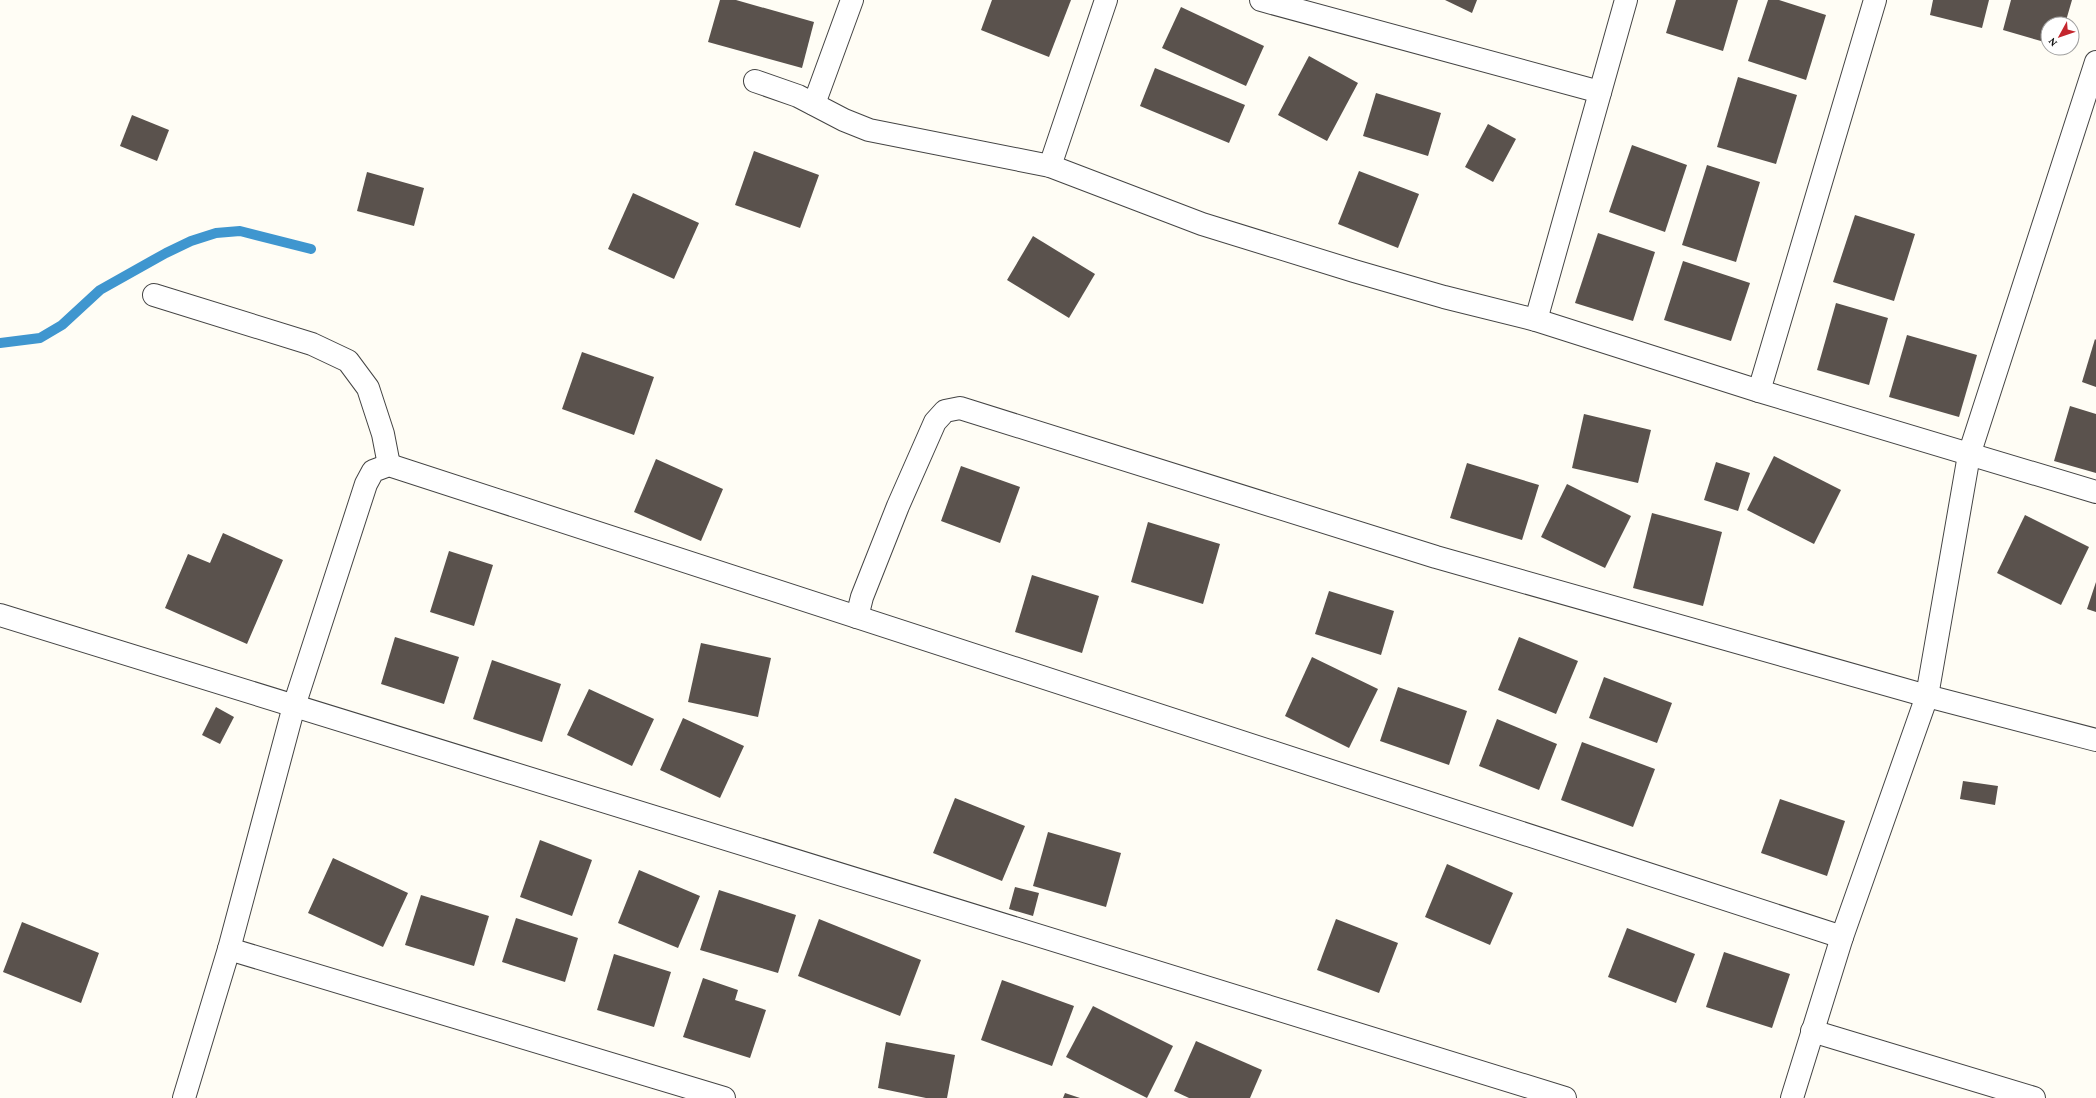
<svg xmlns="http://www.w3.org/2000/svg" width="2096" height="1098" viewBox="0 0 2096 1098" font-family="'Crimson Pro',serif">
	<style>
		.lines { fill: none; stroke-linecap: round; stroke-linejoin: round }
		.stream { stroke: #3f96cf; stroke-width: 10 }
		.building { fill: #5a524d }
		.minor-casing { stroke: #444; stroke-width: 24 }
		.minor { stroke: #fff; stroke-width: 22 }
	</style>
	<rect width="100%" height="100%" fill="#fffdf5"/>
	<g class="lines">
		<path class="stream" d="M 0,343 L 40,338 L 62,325 L 100,290 L 166,253 L 191,241 L 216,233 L 240,231 L 311,249"/>
	</g>
	<g class="building">
		<path d="M 720,0 L 736,0 L 814,22 L 802,68 L 708,42 Z"/>
		<path d="M 992,0 L 1071,0 L 1049,57 L 981,30 Z"/>
		<path d="M 1445,0 L 1477,0 L 1472,13 Z"/>
		<path d="M 1676,0 L 1738,0 L 1723,51 L 1666,33 Z"/>
		<path d="M 1768,0 L 1779,0 L 1826,15 L 1806,80 L 1748,61 Z"/>
		<path d="M 1933,0 L 1989,0 L 1982,28 L 1930,15 Z"/>
		<path d="M 2011,0 L 2072,0 L 2065,24 L 2048,24 L 2048,43 L 2003,30 Z"/>
		<path d="M 1181,7 L 1264,46 L 1246,86 L 1162,48 Z"/>
		<path d="M 1309,56 L 1358,83 L 1327,141 L 1278,115 Z"/>
		<path d="M 1155,68 L 1245,105 L 1229,143 L 1140,106 Z"/>
		<path d="M 1738,77 L 1797,95 L 1776,164 L 1717,147 Z"/>
		<path d="M 1376,93 L 1441,113 L 1428,156 L 1363,136 Z"/>
		<path d="M 132,115 L 169,130 L 157,161 L 120,146 Z"/>
		<path d="M 1488,124 L 1516,139 L 1493,182 L 1465,167 Z"/>
		<path d="M 1632,145 L 1687,165 L 1665,232 L 1609,212 Z"/>
		<path d="M 754,151 L 819,175 L 800,228 L 735,205 Z"/>
		<path d="M 1707,165 L 1760,182 L 1736,262 L 1682,245 Z"/>
		<path d="M 1359,171 L 1419,194 L 1398,248 L 1338,224 Z"/>
		<path d="M 367,172 L 424,188 L 414,226 L 357,211 Z"/>
		<path d="M 633,193 L 699,223 L 674,279 L 608,249 Z"/>
		<path d="M 1855,215 L 1915,234 L 1894,301 L 1833,282 Z"/>
		<path d="M 1598,233 L 1655,252 L 1633,321 L 1575,303 Z"/>
		<path d="M 1033,236 L 1095,274 L 1069,318 L 1007,280 Z"/>
		<path d="M 1683,261 L 1750,283 L 1731,341 L 1664,320 Z"/>
		<path d="M 1836,303 L 1888,318 L 1869,385 L 1817,370 Z"/>
		<path d="M 1907,335 L 1977,355 L 1959,417 L 1889,397 Z"/>
		<path d="M 2095,339 L 2096,340 L 2096,387 L 2082,382 Z"/>
		<path d="M 582,352 L 654,377 L 634,435 L 562,409 Z"/>
		<path d="M 2070,406 L 2096,414 L 2096,473 L 2054,461 Z"/>
		<path d="M 1584,414 L 1651,430 L 1638,483 L 1572,468 Z"/>
		<path d="M 1774,456 L 1841,490 L 1814,544 L 1747,510 Z"/>
		<path d="M 656,459 L 723,489 L 701,541 L 634,512 Z"/>
		<path d="M 1716,462 L 1750,473 L 1738,511 L 1704,500 Z"/>
		<path d="M 1467,463 L 1539,485 L 1522,540 L 1450,518 Z"/>
		<path d="M 961,466 L 1020,487 L 1000,543 L 941,521 Z"/>
		<path d="M 1567,484 L 1631,516 L 1605,568 L 1541,537 Z"/>
		<path d="M 1652,513 L 1722,532 L 1703,606 L 1633,588 Z"/>
		<path d="M 2025,515 L 2089,547 L 2061,605 L 1997,573 Z"/>
		<path d="M 1148,522 L 1220,544 L 1203,604 L 1131,582 Z"/>
		<path d="M 223,533 L 283,560 L 247,644 L 165,608 L 188,554 L 210,563 Z"/>
		<path d="M 449,551 L 493,565 L 474,626 L 430,612 Z"/>
		<path d="M 1032,575 L 1099,596 L 1082,653 L 1015,632 Z"/>
		<path d="M 2096,582 L 2096,612 L 2087,609 Z"/>
		<path d="M 1329,591 L 1394,611 L 1381,655 L 1315,634 Z"/>
		<path d="M 395,637 L 459,657 L 444,704 L 381,684 Z"/>
		<path d="M 1519,637 L 1578,661 L 1556,714 L 1498,690 Z"/>
		<path d="M 701,643 L 771,658 L 758,717 L 688,702 Z"/>
		<path d="M 1312,657 L 1378,689 L 1349,748 L 1285,716 Z"/>
		<path d="M 492,660 L 561,684 L 542,742 L 473,719 Z"/>
		<path d="M 1604,677 L 1672,703 L 1657,743 L 1589,718 Z"/>
		<path d="M 1398,687 L 1467,711 L 1449,765 L 1380,741 Z"/>
		<path d="M 589,689 L 654,719 L 632,766 L 567,735 Z"/>
		<path d="M 216,707 L 234,717 L 220,744 L 202,735 Z"/>
		<path d="M 683,718 L 744,746 L 720,798 L 660,770 Z"/>
		<path d="M 1497,719 L 1557,744 L 1539,790 L 1479,766 Z"/>
		<path d="M 1582,742 L 1655,769 L 1633,827 L 1561,800 Z"/>
		<path d="M 1963,781 L 1998,786 L 1995,805 L 1960,799 Z"/>
		<path d="M 955,798 L 1025,826 L 1002,881 L 933,853 Z"/>
		<path d="M 1780,799 L 1845,821 L 1827,876 L 1761,853 Z"/>
		<path d="M 1048,832 L 1121,853 L 1106,907 L 1033,886 Z"/>
		<path d="M 540,840 L 592,860 L 572,916 L 520,897 Z"/>
		<path d="M 333,858 L 408,893 L 383,947 L 308,913 Z"/>
		<path d="M 1447,864 L 1513,893 L 1490,945 L 1425,917 Z"/>
		<path d="M 639,870 L 700,896 L 678,948 L 618,923 Z"/>
		<path d="M 1015,887 L 1039,893 L 1033,916 L 1009,909 Z"/>
		<path d="M 719,890 L 796,915 L 778,973 L 700,950 Z"/>
		<path d="M 421,895 L 489,916 L 474,966 L 405,945 Z"/>
		<path d="M 516,918 L 578,938 L 565,982 L 502,962 Z"/>
		<path d="M 819,919 L 921,960 L 900,1016 L 798,976 Z"/>
		<path d="M 1336,919 L 1398,943 L 1379,993 L 1317,970 Z"/>
		<path d="M 22,922 L 99,953 L 81,1003 L 3,972 Z"/>
		<path d="M 1627,928 L 1695,954 L 1676,1003 L 1608,977 Z"/>
		<path d="M 1724,952 L 1790,974 L 1772,1028 L 1706,1007 Z"/>
		<path d="M 614,954 L 671,972 L 654,1027 L 597,1010 Z"/>
		<path d="M 703,978 L 738,990 L 735,1000 L 766,1010 L 750,1058 L 683,1037 Z"/>
		<path d="M 1002,980 L 1074,1006 L 1052,1066 L 981,1040 Z"/>
		<path d="M 1093,1006 L 1173,1046 L 1147,1098 L 1066,1057 Z"/>
		<path d="M 1196,1041 L 1262,1070 L 1250,1098 L 1189,1098 L 1174,1091 Z"/>
		<path d="M 886,1042 L 955,1055 L 947,1098 L 926,1098 L 878,1088 Z"/>
		<path d="M 1065,1093 L 1080,1098 L 1063,1098 Z"/>
	</g>
	<g class="lines">
		<defs>
			<g id="minor">
				<path d="M 1261,0 L 1600,92"/>
				<path d="M 755,81 L 798,96 L 844,120 L 869,130 L 1050,166 L 1202,224 L 1354,271 L 1444,297 L 1536,320 L 1759,391 L 2096,492"/>
				<path d="M 814,104 L 852,0"/>
				<path d="M 1050,166 L 1106,0"/>
				<path d="M 154,295 L 312,344 L 348,361 L 368,388 L 383,434 L 389,465"/>
				<path d="M 1536,320 L 1626,0"/>
				<path d="M 1759,391 L 1875,0"/>
				<path d="M 0,615 L 1565,1098"/>
				<path d="M 857,617 L 862,597 L 898,506 L 935,422 L 945,411 L 960,408 L 1436,557 L 1927,696 L 2096,740"/>
				<path d="M 229,949 L 724,1098"/>
				<path d="M 1812,1031 L 2034,1098"/>
				<path d="M 184,1098 L 229,949 L 294,706 L 366,484 L 373,471 L 389,465 L 1842,937"/>
				<path d="M 1792,1098 L 1842,937 L 1927,696 L 1969,455 L 2096,62"/>
			</g>
		</defs>
		<use href="#minor" class="minor-casing"/>
		<use href="#minor" class="minor"/>
	</g>
	<g transform="translate(2060 36) rotate(230)"><circle r="19" fill="#ffffff" stroke="#a0a0a0"/>
	<path d="M0-3L7 15L0 10L-7 15Z" fill="#c4262e"/>
	<text y="-6" font-size="11" font-weight="bold" text-anchor="middle" fill="#111111">N</text>
	</g>
</svg>
